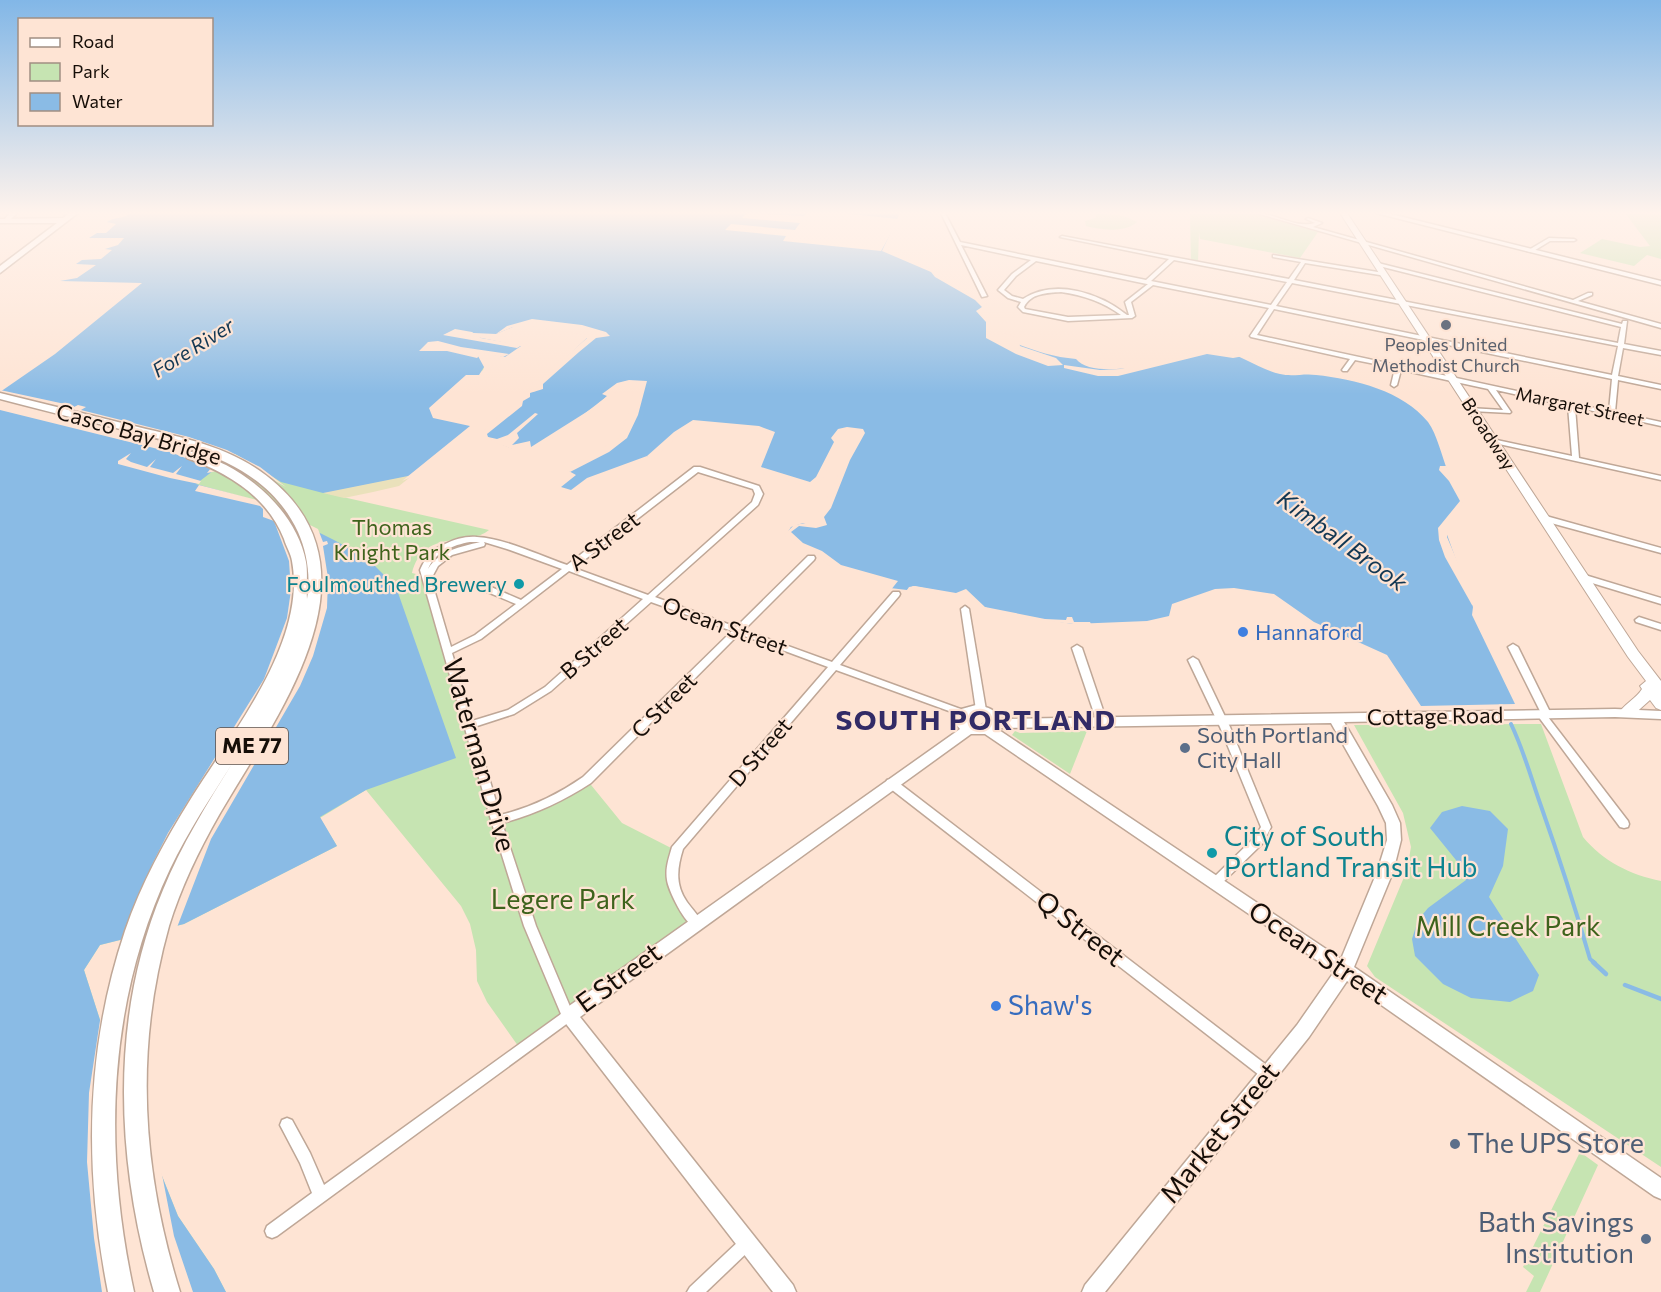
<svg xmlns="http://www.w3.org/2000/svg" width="1661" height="1292" viewBox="0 0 1661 1292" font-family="Commissioner,sans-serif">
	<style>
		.green { fill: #c6e4b2 }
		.sand { fill: #eae1bb }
		.water { fill: #8abbe5 }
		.pier { fill: #fee4d4 }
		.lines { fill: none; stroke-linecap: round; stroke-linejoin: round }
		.stream-far1 { stroke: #8abbe5; stroke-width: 4 }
		.stream { stroke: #8abbe5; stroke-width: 4.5 }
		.minor-casing { stroke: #bfa797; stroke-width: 3 }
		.tertiary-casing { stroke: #bfa797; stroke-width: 3 }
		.secondary-casing { stroke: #bfa797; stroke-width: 2 }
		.primary-casing { stroke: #bfa797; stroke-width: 3 }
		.minor { fill: #fff; fill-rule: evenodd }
		.tertiary { fill: #fff; fill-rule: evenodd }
		.secondary { fill: #fff; fill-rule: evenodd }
		.primary { fill: #fff; fill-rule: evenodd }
		.worship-dot { fill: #6b7280; stroke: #fee4d4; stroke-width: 2 }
		.culture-dot { fill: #0f9aa8; stroke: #fee4d4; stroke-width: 2 }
		.shop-dot { fill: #3f7fe0; stroke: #fee4d4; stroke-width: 2 }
		.service-dot { fill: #5c6f8a; stroke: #fee4d4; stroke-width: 2 }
		.labels { text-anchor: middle; stroke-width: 4.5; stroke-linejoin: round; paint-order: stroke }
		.far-worship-label { font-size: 18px; fill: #5b616d; stroke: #fee4d4 }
		.far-street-label { font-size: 18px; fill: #160e08; stroke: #fee4d4 }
		.far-water-label { font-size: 20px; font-style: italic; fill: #123753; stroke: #fee4d4 }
		.shield { fill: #fee4d4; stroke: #5c4e45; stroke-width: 1.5 }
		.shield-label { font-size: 21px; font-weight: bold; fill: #160e08 }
		.street-label { font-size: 22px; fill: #160e08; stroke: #fee4d4 }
		.park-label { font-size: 22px; fill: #3e631c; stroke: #fee4d4 }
		.culture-label { font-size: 22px; fill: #0d838f; stroke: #fee4d4; text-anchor: end }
		.shop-label { font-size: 22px; fill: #366cbe; stroke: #fee4d4; text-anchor: start }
		.service-label { font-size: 22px; fill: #4e5e75; stroke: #fee4d4; text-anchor: start }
		.water-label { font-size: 24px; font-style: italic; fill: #123753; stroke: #fee4d4 }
		.near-street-label { font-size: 27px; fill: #160e08; stroke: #fee4d4 }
		.near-culture-label { font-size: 27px; fill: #0d838f; stroke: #fee4d4; text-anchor: start }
		.near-park-label { font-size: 27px; fill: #3e631c; stroke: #fee4d4 }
		.near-shop-label { font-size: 27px; fill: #366cbe; stroke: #fee4d4; text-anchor: start }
		.near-service-label { font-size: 27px; fill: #4e5e75; stroke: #fee4d4; text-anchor: start }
		.district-label { font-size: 28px; font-weight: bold; letter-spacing: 1.5px; fill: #322b66; stroke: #fee4d4 }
	</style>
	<rect width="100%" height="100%" fill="#fee4d4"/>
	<g class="green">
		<path d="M 1097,213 L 1124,216 L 1137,222 C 1125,233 1101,230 1086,226 L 1085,221 L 1095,218 Z"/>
		<path d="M 1190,213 L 1251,213 L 1318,232 L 1300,258 L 1200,239 L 1199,232 L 1198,262 L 1191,261 Z"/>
		<path d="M 1625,213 L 1661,215 L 1661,259 L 1647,255 L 1634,266 L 1580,253 L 1602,239 L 1640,247 L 1650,246 Z"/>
		<path d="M 432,347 L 484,367 L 483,370 L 325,493 L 489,530 C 468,548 424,527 412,573 L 428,577 L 496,820 L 514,816 L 587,780 L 622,823 L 677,851 L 673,889 L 696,922 L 521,1050 L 487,1002 L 477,981 L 476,950 L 470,924 L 461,906 L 366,790 L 320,818 L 337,846 L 184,924 L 100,945 L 84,970 L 102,1026 L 178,1216 L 214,1269 L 226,1292 L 0,1292 L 18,564 Z"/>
		<path d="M 1541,724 L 1583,837 C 1603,861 1630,875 1661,881 L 1661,1167 L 1375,977 L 1367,966 L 1407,870 L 1411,847 L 1403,813 L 1354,725 Z"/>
		<path d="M 1015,731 L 1020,733 L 1087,731 L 1070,774 L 1012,735 Z"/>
		<path d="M 1580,1152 L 1598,1165 L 1540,1292 L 1526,1292 L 1534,1276 L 1523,1267 Z"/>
	</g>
	<path class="sand" d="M 419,470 L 399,486 L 373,492 L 344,498 L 323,493 L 321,488 Z"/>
	<g class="water">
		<path d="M 131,213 L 900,213 L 882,251 L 931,272 L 935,277 L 975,300 L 982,307 L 980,313 L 989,322 L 993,335 C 1021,345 1046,357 1076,359 C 1096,384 1187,356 1216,350 C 1240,353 1258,369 1280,374 C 1293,377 1304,373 1316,375 C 1355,379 1403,391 1428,422 C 1437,434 1442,457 1448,472 C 1451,482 1458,492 1463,501 L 1445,529 L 1473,607 L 1472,615 L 1515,704 L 1421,706 L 1387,655 L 1314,622 L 1274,594 L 1234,588 L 1215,589 L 1172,604 L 1169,616 L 1147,621 L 1073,624 L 1007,614 L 984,607 L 972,597 L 913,586 L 907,590 L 890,588 L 837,569 L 818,551 L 808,550 L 786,535 L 791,527 L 803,523 L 820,523 L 857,434 L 853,430 L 839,437 L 814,484 L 757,470 L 770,432 L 696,423 L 684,429 L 650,458 L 647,456 L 587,478 L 571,490 L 561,487 L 576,475 L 567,470 L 623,438 L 636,388 L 625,384 C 603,396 542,454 518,450 C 507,448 494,440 484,435 L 529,392 L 536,391 L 538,384 L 590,335 L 527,325 L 515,326 L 496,334 L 452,332 L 521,346 L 505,357 L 436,344 L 432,347 L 478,356 L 484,367 L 479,375 L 435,408 L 441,417 L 473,425 L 413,475 L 323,493 L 281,482 L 235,454 L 196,484 L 254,500 L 334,540 L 367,558 L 396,587 L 456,758 L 366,790 L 320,817 L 337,846 L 184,924 L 100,945 L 84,970 L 102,1026 L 178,1216 L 214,1269 L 226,1292 L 0,1292 L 0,392 L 55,354 L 142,283 L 60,281 L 77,278 L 96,265 L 76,264 L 82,260 L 101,259 L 112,250 L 105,249 L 118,245 L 124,238 L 89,238 L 97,233 L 106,233 L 116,224 L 107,222 C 114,217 123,219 131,213 Z"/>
		<path d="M 1462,806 L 1490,811 L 1508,829 L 1503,866 L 1489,897 L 1539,975 L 1533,991 L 1510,1002 L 1471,998 L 1443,984 L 1415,956 L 1412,939 L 1418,920 L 1428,908 L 1466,880 L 1460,865 L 1430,828 L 1442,812 Z"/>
	</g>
	<g class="pier">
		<path d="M 747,213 L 804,216 L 807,213 L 840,213 L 899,219 L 881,251 L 783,241 L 786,236 L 725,230 L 731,224 L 795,230 L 800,223 L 742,218 Z"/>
		<path d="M 982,307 L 982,313 L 992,322 L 995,334 L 1004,333 L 1018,338 L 1020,346 L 1056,358 L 1063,365 L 1048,366 L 1016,354 L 986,338 L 986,322 L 976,311 Z"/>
		<path d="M 532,319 L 582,325 L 606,332 L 610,336 L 596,338 L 579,352 L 543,384 L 543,389 L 530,393 L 530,397 L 523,401 L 522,406 L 487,434 L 488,437 L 497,439 L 508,435 L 535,413 L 538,414 L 517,433 L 519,438 L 512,445 L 530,441 L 531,447 L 596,406 L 607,396 L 602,394 L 617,383 L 629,380 L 647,381 L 638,415 L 627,438 L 609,452 L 570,472 L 565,470 L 619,438 L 627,418 L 634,389 L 623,386 L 575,425 L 530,451 L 522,453 L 484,438 L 481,434 L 489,425 L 526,392 L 537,387 L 536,383 L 587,338 L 579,334 L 528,326 L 513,327 L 496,334 L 507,326 Z"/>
		<path d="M 455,329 L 472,332 L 481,338 L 522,345 L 517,348 L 443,335 Z"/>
		<path d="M 438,341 L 461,347 L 509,354 L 503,357 L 444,348 L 480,355 L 477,358 L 447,351 L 419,351 L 428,342 Z"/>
		<path d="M 1212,349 L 1236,352 L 1244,356 L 1233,358 L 1207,354 L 1118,376 L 1098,376 L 1064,368 L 1064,365 L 1100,370 L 1120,369 Z"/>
		<path d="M 466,375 L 483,375 L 439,408 L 445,416 L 474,422 L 475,428 L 416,475 L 402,481 L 470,426 L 433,418 L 429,408 Z"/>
		<path d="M 0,390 L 65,404 L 72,408 L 78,405 L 86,407 L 81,410 L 189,437 L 227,450 L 260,467 L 286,487 L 235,458 L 217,471 L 207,473 L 211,468 L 170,452 L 0,410 Z"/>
		<path d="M 693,420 L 759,426 L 775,432 L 761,467 L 810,482 L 816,477 L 834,442 L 831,438 L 838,429 L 847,427 L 863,429 L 865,433 L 850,460 L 831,508 L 824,517 L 827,525 L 816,528 L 799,526 L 791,532 L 803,543 L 822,551 L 841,565 L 898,581 L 894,586 L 891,590 L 835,571 L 816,554 L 802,549 L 784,535 L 794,525 L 817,521 L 817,513 L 824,504 L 841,469 L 852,433 L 842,439 L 823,479 L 810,487 L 755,472 L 767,435 L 761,434 L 760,431 L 740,431 L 695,426 L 683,431 L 652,460 L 649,459 L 647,456 L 674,432 Z"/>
		<path d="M 131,453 L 126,459 L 131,462 L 147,467 L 156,459 L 150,467 L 173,473 L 182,466 L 176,474 L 201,481 L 199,484 L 170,478 L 118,464 L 118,461 Z"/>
		<path d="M 1440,466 L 1446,466 L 1465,499 L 1448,530 L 1447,537 L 1476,605 L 1472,605 L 1445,557 L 1439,540 L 1438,528 L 1460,501 L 1449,481 L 1439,470 Z"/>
		<path d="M 199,485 L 257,500 L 254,497 L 318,529 L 323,542 L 327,541 L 328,544 L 323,546 L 328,578 L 327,608 L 313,656 L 300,686 L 211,839 L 176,930 L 120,943 L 152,865 L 168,833 L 264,679 L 287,618 L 291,590 L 289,561 L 274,521 L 263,517 L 263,509 L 260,506 L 195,491 Z"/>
		<path d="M 915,586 L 956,593 L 966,589 L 985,607 L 1045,619 L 1066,620 L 1067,617 L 1072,617 L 1074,622 L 1090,622 L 1092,626 L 1010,617 L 988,612 L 970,600 L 929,591 L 907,590 L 909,587 Z"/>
		<path d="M 101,1014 L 159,1159 L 174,1236 L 193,1292 L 102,1292 L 94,1238 L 87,1162 L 89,1093 Z"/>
	</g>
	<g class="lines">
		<path class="stream-far1" d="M 1511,724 C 1524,751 1531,778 1541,806 C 1559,857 1575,907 1590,959 L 1595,963"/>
		<g class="stream">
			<path d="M 1593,962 L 1606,974"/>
			<path d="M 1625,985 L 1661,999"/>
		</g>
		<defs>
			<g id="minor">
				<path d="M 941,213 L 945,213 L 960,242 L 1146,280 L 1169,259 L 1060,237 L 1062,236 L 1289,279 L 1301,262 L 1273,257 L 1273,255 L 1384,273 L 1387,275 L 1386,276 L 1305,263 L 1294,280 L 1618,343 L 1621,327 L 1375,265 L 1378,263 L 1622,324 L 1623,321 L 1627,321 L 1624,344 L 1661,351 L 1661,355 L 1623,348 L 1618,376 L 1661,385 L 1661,389 L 1618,380 L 1615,412 L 1661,422 L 1661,426 L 1575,407 L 1579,458 L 1661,476 L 1661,480 L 1490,442 L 1490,440 L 1492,439 L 1572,456 L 1568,406 L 1496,390 L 1511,412 L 1510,413 L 1471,411 L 1469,410 L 1469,408 L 1503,410 L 1488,389 L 1401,370 L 1397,385 L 1394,387 L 1391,385 L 1395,368 L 1355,360 L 1347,371 L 1343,371 L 1342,370 L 1350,359 L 1251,337 L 1250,336 L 1269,308 L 1153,285 L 1131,302 L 1135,316 L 1132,318 L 1068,321 L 1023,312 L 1018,307 L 1021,302 L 1008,298 L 998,290 L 1012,274 L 1031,260 L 961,245 L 987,296 L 982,297 ZM 1174,260 L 1287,282 L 1271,305 L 1151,281 ZM 1036,261 L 1147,284 L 1148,284 L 1125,302 L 1129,315 L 1127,315 C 1100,293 1055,278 1023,299 L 1012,296 L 1004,290 L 1016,276 ZM 1292,283 L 1618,346 L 1612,375 L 1276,306 ZM 1061,292 C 1083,295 1103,302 1121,315 L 1068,317 L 1025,309 L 1024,307 C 1031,293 1047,293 1061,292 ZM 1274,309 L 1612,379 L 1609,411 L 1257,335 Z"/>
				<path d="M 1256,213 C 1275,213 1296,229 1315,223 L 1306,219 L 1308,218 L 1322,223 L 1313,227 L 1573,300 L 1588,293 L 1592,293 L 1592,295 L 1578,301 L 1661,324 L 1661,328 Z"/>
				<path d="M 1549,238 L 1574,239 L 1576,240 L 1574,241 L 1550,241 L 1532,252 L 1527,251 Z"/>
				<path d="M 694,467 L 700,467 L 759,486 L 763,494 L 758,505 L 655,597 L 736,627 L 808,556 L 814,556 L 815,558 L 814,560 L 744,630 L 832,662 L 893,592 L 899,592 L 900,594 L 899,596 L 840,665 L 966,711 L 968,713 L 966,715 L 960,715 L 836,670 L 683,849 C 677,868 675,885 687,902 C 692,909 698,915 702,922 L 700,925 C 699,926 697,927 696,927 C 685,926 668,889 667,880 C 665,868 669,858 672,847 L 828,667 L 739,634 L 591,783 C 563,801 534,815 502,823 L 536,926 L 574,1016 L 572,1020 L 277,1236 L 272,1238 L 267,1236 L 265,1231 L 267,1226 L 312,1193 L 300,1163 L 280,1125 L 282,1120 L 287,1118 L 292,1120 L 310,1153 L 324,1185 L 561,1014 L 524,926 L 491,820 L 420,570 C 425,558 433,549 445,544 C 455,539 466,536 477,537 C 504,538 541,556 567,565 ZM 698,472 L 753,489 L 755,494 L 752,502 L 648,595 L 574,568 ZM 470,542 L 480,542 C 460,547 440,550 428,569 C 435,552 453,545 470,542 ZM 484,542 L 507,549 L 562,569 L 521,600 L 491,587 L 485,587 L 484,589 L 485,591 L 516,604 L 475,635 L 451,647 L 431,579 L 438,566 L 452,555 L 484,546 L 485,544 ZM 569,571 L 643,599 L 545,687 L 508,710 L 472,721 L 452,653 L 481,639 ZM 651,602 L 732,631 L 583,777 C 557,795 530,808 500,815 L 474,727 L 514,714 L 551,691 Z"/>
				<path d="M 1540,516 L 1546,516 L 1661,548 L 1661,553 L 1540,520 L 1539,518 Z"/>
				<path d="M 1579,575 L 1585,575 L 1661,598 L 1661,604 L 1579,579 L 1578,577 Z"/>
				<path d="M 965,606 L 969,609 L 986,710 L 984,712 L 978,712 L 976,710 L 961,609 Z"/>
				<path d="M 1639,617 L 1661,624 L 1661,630 L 1636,622 L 1635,620 Z"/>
				<path d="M 1513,644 L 1518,647 L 1551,714 L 1548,717 L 1628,821 L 1629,824 L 1628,827 L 1624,828 L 1620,827 L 1538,716 L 1536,714 L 1540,711 L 1508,647 Z"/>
				<path d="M 1077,645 L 1082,648 L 1107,722 L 1105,724 L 1099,724 L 1097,722 L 1072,648 Z"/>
				<path d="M 1193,657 L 1198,660 L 1230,727 L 1271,827 L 1263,843 L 1218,887 L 1214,889 L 1210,887 L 1208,884 L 1210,881 L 1255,837 L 1261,827 L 1220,727 L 1188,660 Z"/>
				<path d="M 891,779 L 895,780 L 1273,1070 L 1275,1074 L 1273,1078 L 1268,1080 L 1263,1078 L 887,786 L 886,783 L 887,780 Z"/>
				<path d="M 746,1237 L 751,1239 L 753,1244 L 751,1249 L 706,1292 L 687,1292 L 690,1287 L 741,1239 Z"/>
			</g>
			<g id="tertiary">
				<path d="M 10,213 L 17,213 L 8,222 L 4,222 L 4,220 Z"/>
				<path d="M 1376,213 L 1387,213 L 1661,281 L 1661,285 Z"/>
				<path d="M 976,705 C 986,707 996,708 998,719 L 1615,709 L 1661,711 L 1661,719 L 1615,717 L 1344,722 L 1392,805 L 1400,823 L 1401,840 L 1393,872 L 1354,967 L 1661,1178 L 1661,1199 L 1654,1196 L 1347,981 L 1309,1037 L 1105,1292 L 1082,1292 L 1085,1285 L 1297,1025 L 1334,972 L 985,734 L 971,734 L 580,1017 L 793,1285 L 796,1292 L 773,1292 L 560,1016 L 562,1011 L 960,729 L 955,723 L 958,710 ZM 976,713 L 982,715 L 986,718 L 985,723 C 979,728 974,727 969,722 L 969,716 ZM 1331,723 L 1378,806 L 1386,823 L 1387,840 L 1377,872 L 1341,959 L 996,728 Z"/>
			</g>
			<path id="secondary" d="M 1340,213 L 1347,213 L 1638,651 L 1661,681 L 1661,710 L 1656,708 L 1650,700 L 1631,717 L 1621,717 L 1619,713 C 1625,703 1636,699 1642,689 L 1640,686 L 1646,681 L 1628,657 Z"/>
			<g id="primary">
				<path d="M 69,213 L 78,213 L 0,273 L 0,266 L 57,223 L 0,223 L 0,219 L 63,218 Z"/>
				<path d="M 0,393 C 43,404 87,414 130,425 C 174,436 222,444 260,471 C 393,565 277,715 219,815 C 199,850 181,887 169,926 C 134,1050 142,1170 180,1292 L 154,1292 C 116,1162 109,1018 163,890 C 183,841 212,796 240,751 C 216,790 190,827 170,869 C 107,1002 103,1150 134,1292 L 108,1292 C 84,1171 85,1050 125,931 C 141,884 165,840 192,797 C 232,733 307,642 292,561 C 291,554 286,546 284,539 C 267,496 228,473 187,458 L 187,452 C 199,450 215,460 226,465 C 262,484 298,519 306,562 C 308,574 306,587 307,599 C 311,577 307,552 298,532 C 266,463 191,447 124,430 C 83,420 41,410 0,399 Z"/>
			</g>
		</defs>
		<use href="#minor" class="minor-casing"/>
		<use href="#tertiary" class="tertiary-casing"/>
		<use href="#secondary" class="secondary-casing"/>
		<use href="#primary" class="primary-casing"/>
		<use href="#minor" class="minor"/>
		<use href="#tertiary" class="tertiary"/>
		<use href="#secondary" class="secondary"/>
		<use href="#primary" class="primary"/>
	</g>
	<linearGradient id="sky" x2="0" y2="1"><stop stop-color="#82b7e7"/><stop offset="0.54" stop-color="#fff3ec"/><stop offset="1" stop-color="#fff3ec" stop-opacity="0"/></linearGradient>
	<rect width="1661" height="394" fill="url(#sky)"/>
	<circle class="worship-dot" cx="1446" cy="325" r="6"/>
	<g class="culture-dot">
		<circle cx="519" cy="584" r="6"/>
		<circle cx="1212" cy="853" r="6"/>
	</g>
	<g class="shop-dot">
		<circle cx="1243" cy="632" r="6"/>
		<circle cx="996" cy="1006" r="6"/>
	</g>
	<g class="service-dot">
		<circle cx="1185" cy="748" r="6"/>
		<circle cx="1455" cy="1144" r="6"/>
		<circle cx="1646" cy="1239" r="6"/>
	</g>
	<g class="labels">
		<g class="far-worship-label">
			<text x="1446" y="351">Peoples United<tspan x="1446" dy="21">Methodist Church</tspan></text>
		</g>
		<g class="far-street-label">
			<text transform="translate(1580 407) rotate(12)" y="6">Margaret Street</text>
			<text transform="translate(1488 434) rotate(57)" y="6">Broadway</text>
		</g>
		<g class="far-water-label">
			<text transform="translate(193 348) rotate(-32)" y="7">Fore River</text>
		</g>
		<rect class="shield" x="216" y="728" width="72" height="36" rx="4.5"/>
		<g class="shield-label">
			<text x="252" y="753">ME 77</text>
		</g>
		<g class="street-label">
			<text transform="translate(139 434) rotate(16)" y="8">Casco Bay Bridge</text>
			<text transform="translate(604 541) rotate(-37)" y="8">A Street</text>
			<text transform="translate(725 626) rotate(20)" y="8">Ocean Street</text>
			<text transform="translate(594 648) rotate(-41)" y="8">B Street</text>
			<text transform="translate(664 705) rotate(-45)" y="8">C Street</text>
			<text transform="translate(1435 716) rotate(-1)" y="8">Cottage Road</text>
			<text transform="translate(760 752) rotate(-49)" y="8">D Street</text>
		</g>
		<g class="park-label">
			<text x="392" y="535">Thomas<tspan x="392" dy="25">Knight Park</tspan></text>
		</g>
		<g class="culture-label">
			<text x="507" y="592">Foulmouthed Brewery</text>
		</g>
		<g class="shop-label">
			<text x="1255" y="640">Hannaford</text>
		</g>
		<g class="service-label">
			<text x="1197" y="743">South Portland<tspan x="1197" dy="25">City Hall</tspan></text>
		</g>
		<g class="water-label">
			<text transform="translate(1342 541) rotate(36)" y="8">Kimball Brook</text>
		</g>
		<g class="near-street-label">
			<text transform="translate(479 755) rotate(74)" y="9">Waterman Drive</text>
			<text transform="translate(1080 929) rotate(38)" y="9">Q Street</text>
			<text transform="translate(1318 953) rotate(34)" y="9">Ocean Street</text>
			<text transform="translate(619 978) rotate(-36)" y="9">E Street</text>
			<text transform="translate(1220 1133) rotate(-51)" y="9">Market Street</text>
		</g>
		<g class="near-culture-label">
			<text x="1224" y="846">City of South<tspan x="1224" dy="31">Portland Transit Hub</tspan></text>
		</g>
		<g class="near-park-label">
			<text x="563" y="909">Legere Park</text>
			<text x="1508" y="936">Mill Creek Park</text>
		</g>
		<g class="near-shop-label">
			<text x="1008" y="1015">Shaw's</text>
		</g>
		<g class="near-service-label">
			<text x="1467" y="1153">The UPS Store</text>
			<text x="1634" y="1232" text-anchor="end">Bath Savings<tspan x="1634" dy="31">Institution</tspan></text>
		</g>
		<g class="district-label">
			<text x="976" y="730">SOUTH PORTLAND</text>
		</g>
	</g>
	<rect x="18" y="18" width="195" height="108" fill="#fee4d4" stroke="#a18e82" stroke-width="1.5"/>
	<rect x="30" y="38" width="30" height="9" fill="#ffffff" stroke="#a18e82" stroke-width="1.5"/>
	<text x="72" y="48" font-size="18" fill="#160e08">Road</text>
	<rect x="30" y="63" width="30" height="18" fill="#c6e4b2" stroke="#a18e82" stroke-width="1.5"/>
	<text x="72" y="78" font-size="18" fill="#160e08">Park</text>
	<rect x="30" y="93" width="30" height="18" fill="#8abbe5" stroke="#a18e82" stroke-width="1.5"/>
	<text x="72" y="108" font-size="18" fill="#160e08">Water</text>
</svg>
